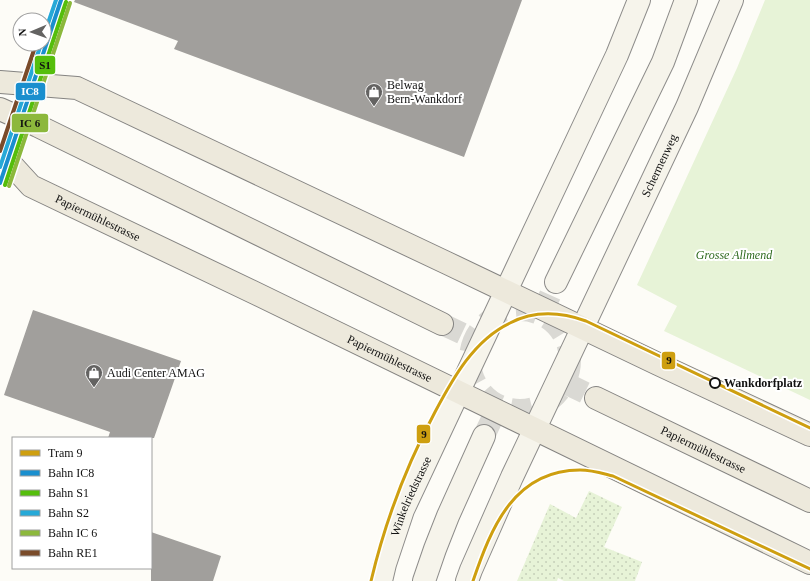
<svg xmlns="http://www.w3.org/2000/svg" width="810" height="581" viewBox="0 0 810 581" font-family="'Times New Roman',serif">
	<style>
		.grass { fill: url(#grass-dots) }
		.park { fill: #e7f3d7 }
		.building { fill: #a19f9c }
		.lines { fill: none; stroke-linecap: round; stroke-linejoin: round }
		.secondary-tunnel { stroke: #dad9d4; stroke-width: 22; stroke-dasharray: 22 11; stroke-linecap: butt }
		.primary-tunnel { stroke: #dad9d4; stroke-width: 22; stroke-dasharray: 22 11; stroke-linecap: butt }
		.secondary-casing { stroke: #8e8d8b; stroke-width: 24 }
		.primary-casing { stroke: #858482; stroke-width: 24 }
		.secondary { stroke: #f6f4eb; stroke-width: 22 }
		.primary { stroke: #ede9dc; stroke-width: 22 }
		.rail-1-casing { stroke: #fff; stroke-width: 7 }
		.rail-2-casing { stroke: #fff; stroke-width: 7 }
		.rail-3-casing { stroke: #fff; stroke-width: 7 }
		.rail-4-casing { stroke: #fff; stroke-width: 7 }
		.rail-5-casing { stroke: #fff; stroke-width: 7 }
		.rail-1 { stroke: #1a8fce; stroke-width: 4 }
		.rail-2 { stroke: #55be0c; stroke-width: 4 }
		.rail-3 { stroke: #26a9d7; stroke-width: 4 }
		.rail-4 { stroke: #8cb83c; stroke-width: 4 }
		.rail-5 { stroke: #7a4b2a; stroke-width: 4 }
		.tram-1-casing { stroke: #fff; stroke-width: 6 }
		.tram-1 { stroke: #ce9f10; stroke-width: 3 }
		.stop-dot { fill: #fff; stroke: #111; stroke-width: 2 }
		.labels { text-anchor: middle; stroke-width: 4; stroke-linejoin: round; paint-order: stroke }
		.poi-label { font-size: 12px; fill: #111; stroke: #fff; text-anchor: start }
		.street-label { font-size: 12px; fill: #111; stroke: #fff }
		.park-label { font-size: 12px; font-style: italic; fill: #2f6b1f; stroke: #fff }
		.stop-label { font-size: 12px; font-weight: bold; fill: #111; stroke: #fff; text-anchor: start }
		.line-badge { stroke: #fff; stroke-width: 1.5 }
		.badge-label { font-size: 11px; text-anchor: middle; font-weight: bold; fill: #fff }
		.pale-badge-label { font-size: 11px; text-anchor: middle; font-weight: bold; fill: #111 }
	</style>
	<defs>
		<pattern id="grass-dots" width="8" height="8" patternUnits="userSpaceOnUse"><rect width="8" height="8" fill="#e7f3d7"/><path d="M2 2h.1M6 6h.1" fill="none" stroke="#c5cfb8" stroke-width="1.8" stroke-linecap="round"/></pattern>
	</defs>
	<rect width="100%" height="100%" fill="#fdfcf7"/>
	<path class="grass" d="M 589,491 L 622,507 L 604,547 L 642,562 L 635,581 L 564,581 L 558,578 L 557,581 L 517,581 L 550,504 L 576,518 Z"/>
	<path class="park" d="M 765,0 L 810,0 L 810,400 L 664,331 L 677,306 L 637,285 L 737,68 Z"/>
	<g class="building">
		<path d="M 75,0 L 522,0 L 464,157 L 174,49 L 178,41 L 74,2 Z"/>
		<path d="M 33,310 L 181,361 L 154,438 L 108,438 L 110,432 L 4,395 Z"/>
		<path d="M 151,532 L 221,556 L 213,581 L 151,581 Z"/>
	</g>
	<g class="lines">
		<g class="secondary-tunnel">
			<path d="M 541,315 L 556,282"/>
			<path d="M 484,436 L 498,406"/>
		</g>
		<g class="primary-tunnel">
			<circle cx="520" cy="360" r="50"/>
			<path d="M 442,324 L 474,339"/>
			<path d="M 565,383 L 596,398"/>
		</g>
		<defs>
			<g id="secondary">
				<path d="M 556,282 L 663,62 L 686,0"/>
				<path id="s1" d="M 381,581 L 385,564 L 403,510 L 617,55 L 639,0"/>
				<path d="M 424,581 L 435,549 L 448,516 L 484,436"/>
				<path id="s2" d="M 467,581 L 471,570 L 512,477 L 687,107 L 732,0"/>
			</g>
			<g id="primary">
				<path d="M 0,82 L 77,88 L 447,263 L 658,364 L 810,435"/>
				<path d="M 0,109 L 38,126 L 442,324"/>
				<path id="s3" d="M 0,152 L 31,186 L 255,293 L 810,563"/>
				<path id="s4" d="M 596,398 L 810,501"/>
			</g>
		</defs>
		<use href="#secondary" class="secondary-casing"/>
		<use href="#primary" class="primary-casing"/>
		<use href="#secondary" class="secondary"/>
		<use href="#primary" class="primary"/>
		<defs>
			<path id="rail-1" d="M 0,183 L 61,0"/>
			<path id="rail-2" d="M 5,185 L 66,2"/>
			<g id="rail-3">
				<path d="M 44,35 L 56,0"/>
				<path d="M 0,167 L 41,44"/>
			</g>
			<path id="rail-4" d="M 9,186 L 70,3"/>
			<path id="rail-5" d="M 0,151 L 36,44"/>
		</defs>
		<use href="#rail-1" class="rail-1-casing"/>
		<use href="#rail-2" class="rail-2-casing"/>
		<use href="#rail-3" class="rail-3-casing"/>
		<use href="#rail-4" class="rail-4-casing"/>
		<use href="#rail-5" class="rail-5-casing"/>
		<use href="#rail-1" class="rail-1"/>
		<use href="#rail-2" class="rail-2"/>
		<use href="#rail-3" class="rail-3"/>
		<use href="#rail-4" class="rail-4"/>
		<use href="#rail-5" class="rail-5"/>
		<defs>
			<g id="tram-1">
				<path d="M 371,581 C 385,522 406,466 435,412 C 453,378 474,340 510,323 C 535,310 561,312 586,321 L 810,428"/>
				<path d="M 473,581 C 491,528 514,470 580,470 C 592,470 601,473 613,476 L 810,569"/>
			</g>
		</defs>
		<use href="#tram-1" class="tram-1-casing"/>
		<use href="#tram-1" class="tram-1"/>
	</g>
	<defs>
		<symbol id="shop-pin" viewBox="-11 -11 22 30"><path d="M0 17L-7.5 6A9.5 9.5 0 1 1 7.5 6Z" fill="#646362" stroke="#fff"/><path d="M-5-2.5h2.3a2.7 3.5 0 0 1 5.4 0H5L5.5 6h-11ZM-1.5-2.5h3a1.5 2.3 0 0 0-3 0Z" fill="#fff"/></symbol>
	</defs>
	<g fill-rule="evenodd">
		<use href="#shop-pin" x="364" y="82" width="20" height="27"/>
		<use href="#shop-pin" x="84" y="363" width="20" height="27"/>
	</g>
	<circle class="stop-dot" cx="715" cy="383" r="5"/>
	<g class="labels">
		<g class="poi-label">
			<text x="387" y="89">Belwag<tspan x="387" dy="14">Bern-Wankdorf</tspan></text>
			<text x="107" y="377">Audi Center AMAG</text>
		</g>
		<g class="street-label">
			<text dy="4" stroke="none"><textPath href="#s2" startOffset="458">Schermenweg</textPath></text>
			<text dy="4" stroke="none"><textPath href="#s3" startOffset="120">Papiermühlestrasse</textPath></text>
			<text dy="4" stroke="none"><textPath href="#s3" startOffset="444">Papiermühlestrasse</textPath></text>
			<text dy="4" stroke="none"><textPath href="#s4" startOffset="119">Papiermühlestrasse</textPath></text>
			<text dy="4" stroke="none"><textPath href="#s1" startOffset="90">Winkelriedstrasse</textPath></text>
		</g>
		<g class="park-label">
			<text x="734" y="259">Grosse Allmend</text>
		</g>
		<g class="stop-label">
			<text x="724" y="387">Wankdorfplatz</text>
		</g>
	</g>
	<g class="line-badge">
		<rect x="34" y="55" width="22" height="20" rx="4" fill="#55be0c"/>
		<rect x="15" y="82" width="31" height="19" rx="4" fill="#1a8fce"/>
		<rect x="11" y="113" width="38" height="20" rx="4" fill="#8cb83c"/>
		<rect x="661" y="351" width="15" height="19" rx="4" fill="#ce9f10"/>
		<rect x="416" y="424" width="15" height="20" rx="4" fill="#ce9f10"/>
	</g>
	<g class="badge-label">
		<text x="30" y="95">IC8</text>
	</g>
	<g class="pale-badge-label">
		<text x="45" y="69">S1</text>
		<text x="30" y="127">IC 6</text>
		<text x="669" y="364">9</text>
		<text x="424" y="438">9</text>
	</g>
	<rect x="12" y="437" width="140" height="132" fill="#ffffff" stroke="#a0a0a0"/>
	<rect x="20" y="450" width="20" height="6" fill="#ce9f10" stroke="#a0a0a0"/>
	<text x="48" y="457" font-size="12" fill="#111111">Tram 9</text>
	<rect x="20" y="470" width="20" height="6" fill="#1a8fce" stroke="#a0a0a0"/>
	<text x="48" y="477" font-size="12" fill="#111111">Bahn IC8</text>
	<rect x="20" y="490" width="20" height="6" fill="#55be0c" stroke="#a0a0a0"/>
	<text x="48" y="497" font-size="12" fill="#111111">Bahn S1</text>
	<rect x="20" y="510" width="20" height="6" fill="#26a9d7" stroke="#a0a0a0"/>
	<text x="48" y="517" font-size="12" fill="#111111">Bahn S2</text>
	<rect x="20" y="530" width="20" height="6" fill="#8cb83c" stroke="#a0a0a0"/>
	<text x="48" y="537" font-size="12" fill="#111111">Bahn IC 6</text>
	<rect x="20" y="550" width="20" height="6" fill="#7a4b2a" stroke="#a0a0a0"/>
	<text x="48" y="557" font-size="12" fill="#111111">Bahn RE1</text>
	<g transform="translate(32 32) rotate(268)"><circle r="19" fill="#ffffff" stroke="#a0a0a0"/>
	<path d="M0-3L7 15L0 10L-7 15Z" fill="#646362"/>
	<text y="-6" font-size="11" font-weight="bold" text-anchor="middle" fill="#111111">N</text>
	</g>
</svg>
